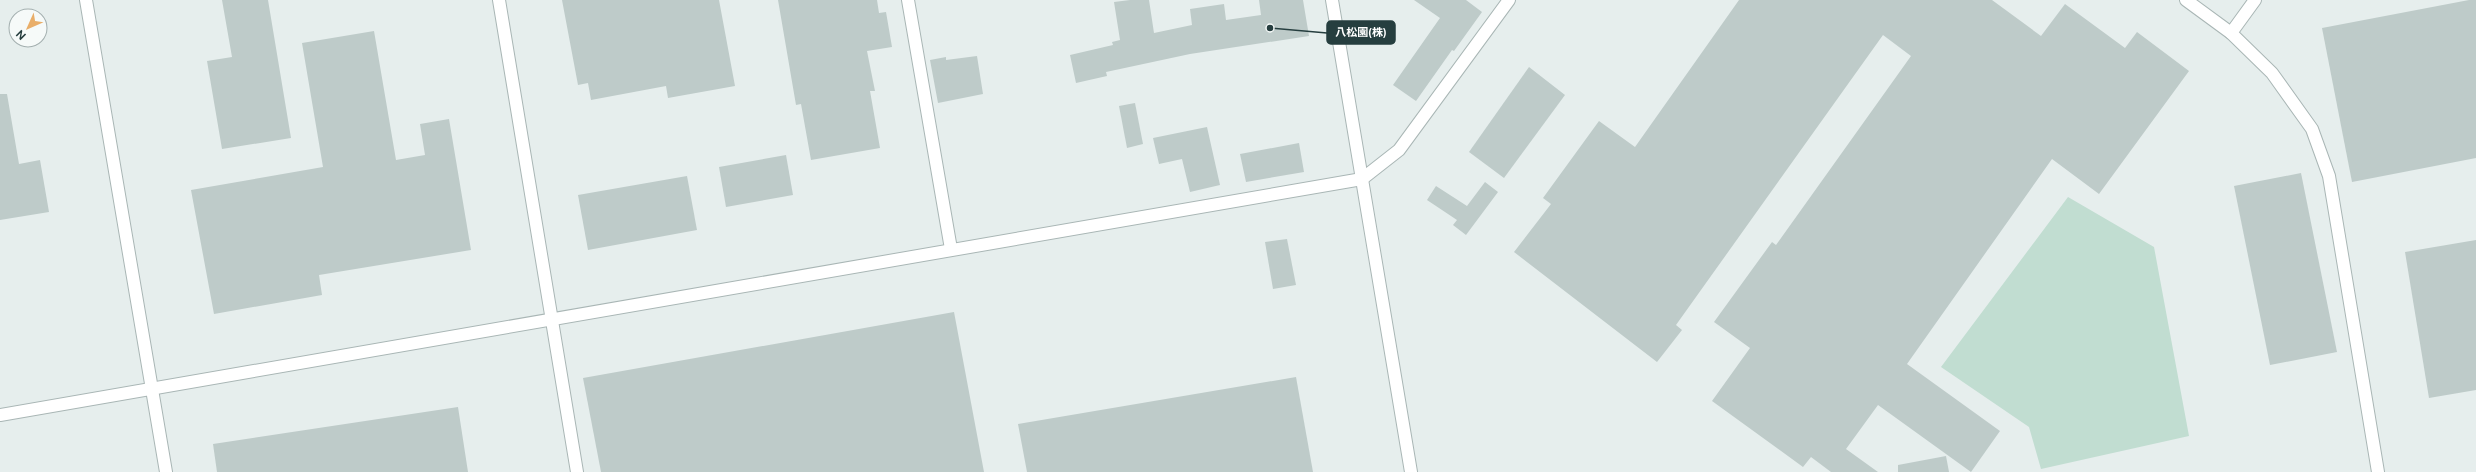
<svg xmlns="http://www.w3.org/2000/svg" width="2476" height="472" viewBox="0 0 2476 472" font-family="'Public Sans','Noto Sans JP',sans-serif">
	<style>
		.green { fill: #c1ddd1 }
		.building { fill: #becbc9 }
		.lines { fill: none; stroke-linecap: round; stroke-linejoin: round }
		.minor-casing { stroke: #a9b6b5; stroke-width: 14 }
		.minor { stroke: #fff; stroke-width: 12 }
		.leader { fill: none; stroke: #263e3f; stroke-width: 1.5 }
		.callout-dot { fill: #263e3f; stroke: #f6faf9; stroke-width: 1.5 }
		.callout { fill: #263e3f; stroke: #263e3f; stroke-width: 1.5 }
		.callout-label { font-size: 11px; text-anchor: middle; font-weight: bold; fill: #fff }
	</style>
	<rect width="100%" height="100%" fill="#e6eeed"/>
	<path class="green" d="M 2068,197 L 2154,247 L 2189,436 L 2041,469 L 2029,427 L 1941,367 Z"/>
	<g class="building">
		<path d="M 222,0 L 268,0 L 291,138 L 222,149 L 207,61 L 232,57 Z"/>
		<path d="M 562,0 L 719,0 L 735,86 L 668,98 L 666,86 L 591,100 L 588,83 L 578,85 Z"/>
		<path d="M 778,0 L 877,0 L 879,13 L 886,12 L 892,47 L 867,51 L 875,91 L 870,91 L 880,148 L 811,160 L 801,104 L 796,105 Z"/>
		<path d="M 1130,0 L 1149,0 L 1154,33 L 1192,25 L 1190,9 L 1224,4 L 1226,20 L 1261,15 L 1259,0 L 1303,0 L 1309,36 L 1190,54 L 1106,72 L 1107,76 L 1076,83 L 1070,55 L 1113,45 L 1112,42 L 1120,40 L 1114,2 Z"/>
		<path d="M 1414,0 L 1466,0 L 1482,12 L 1454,51 L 1452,50 L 1416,101 L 1393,85 L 1440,18 Z"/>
		<path d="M 1739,0 L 1992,0 L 2041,36 L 2065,4 L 2125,48 L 2137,32 L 2189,71 L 2099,194 L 2052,159 L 1907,364 L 2000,431 L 1971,472 L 1878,405 L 1846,449 L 1878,472 L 1831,472 L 1811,457 L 1803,467 L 1712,401 L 1750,348 L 1714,322 L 1772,242 L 1776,245 L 1911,56 L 1883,35 L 1676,325 L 1682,330 L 1657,362 L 1514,252 L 1551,204 L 1543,198 L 1599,121 L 1635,147 Z"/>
		<path d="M 2469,0 L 2476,0 L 2476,158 L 2352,182 L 2322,28 Z"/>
		<path d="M 374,31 L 396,160 L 425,155 L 420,124 L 449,119 L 471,250 L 319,275 L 322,295 L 214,314 L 191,190 L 323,167 L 302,43 Z"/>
		<path d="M 977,56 L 983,94 L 938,103 L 930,60 L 946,57 L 946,60 Z"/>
		<path d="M 1529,67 L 1565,95 L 1504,178 L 1469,152 Z"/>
		<path d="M 0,94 L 7,94 L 19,164 L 40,160 L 49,212 L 0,220 Z"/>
		<path d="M 1135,103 L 1143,144 L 1127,148 L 1119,106 Z"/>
		<path d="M 1207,127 L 1220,185 L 1190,192 L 1182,159 L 1159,164 L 1153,138 Z"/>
		<path d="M 1299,143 L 1304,172 L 1246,182 L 1240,154 Z"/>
		<path d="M 786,155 L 793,195 L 726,207 L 719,167 Z"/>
		<path d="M 2301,173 L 2337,352 L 2270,365 L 2234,186 Z"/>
		<path d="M 687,176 L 697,230 L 588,250 L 578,195 Z"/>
		<path d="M 1485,182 L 1498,192 L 1466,235 L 1453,225 L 1457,220 L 1427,200 L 1436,186 L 1467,206 Z"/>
		<path d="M 1287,239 L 1296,285 L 1273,289 L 1265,242 Z"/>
		<path d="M 2476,240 L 2476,390 L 2429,398 L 2405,252 Z"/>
		<path d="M 954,312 L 984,472 L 601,472 L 583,378 Z"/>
		<path d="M 1296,377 L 1313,472 L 1027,472 L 1018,424 Z"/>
		<path d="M 458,407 L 468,472 L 217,472 L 213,444 Z"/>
		<path d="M 1946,456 L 1949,472 L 1898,472 L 1898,465 Z"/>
	</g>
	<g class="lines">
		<defs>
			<g id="minor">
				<path d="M 86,0 L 166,472"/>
				<path d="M 499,0 L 577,472"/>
				<path d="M 908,0 L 951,249"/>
				<path d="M 1332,0 L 1411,472"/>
				<path d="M 2186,0 L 2231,33 L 2272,73 L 2312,129 L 2329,176 L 2378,472"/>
				<path d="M 2231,33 L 2255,0"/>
				<path d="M 0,415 L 1362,179 L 1399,150 L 1509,0"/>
			</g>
		</defs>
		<use href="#minor" class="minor-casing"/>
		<use href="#minor" class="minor"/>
	</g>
	<path class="leader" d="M1270 28L1327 33"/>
	<circle class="callout-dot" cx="1270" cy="28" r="4"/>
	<rect class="callout" x="1327" y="21" width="68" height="23" rx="4"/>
	<g class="callout-label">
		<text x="1361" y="36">八松園(株)</text>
	</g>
	<g transform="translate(28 28) rotate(225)"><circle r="19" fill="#f6faf9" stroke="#a3afaf"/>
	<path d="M0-3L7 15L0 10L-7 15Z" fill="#e9ae69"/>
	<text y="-6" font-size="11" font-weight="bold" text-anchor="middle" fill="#263e3f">N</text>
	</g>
</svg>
